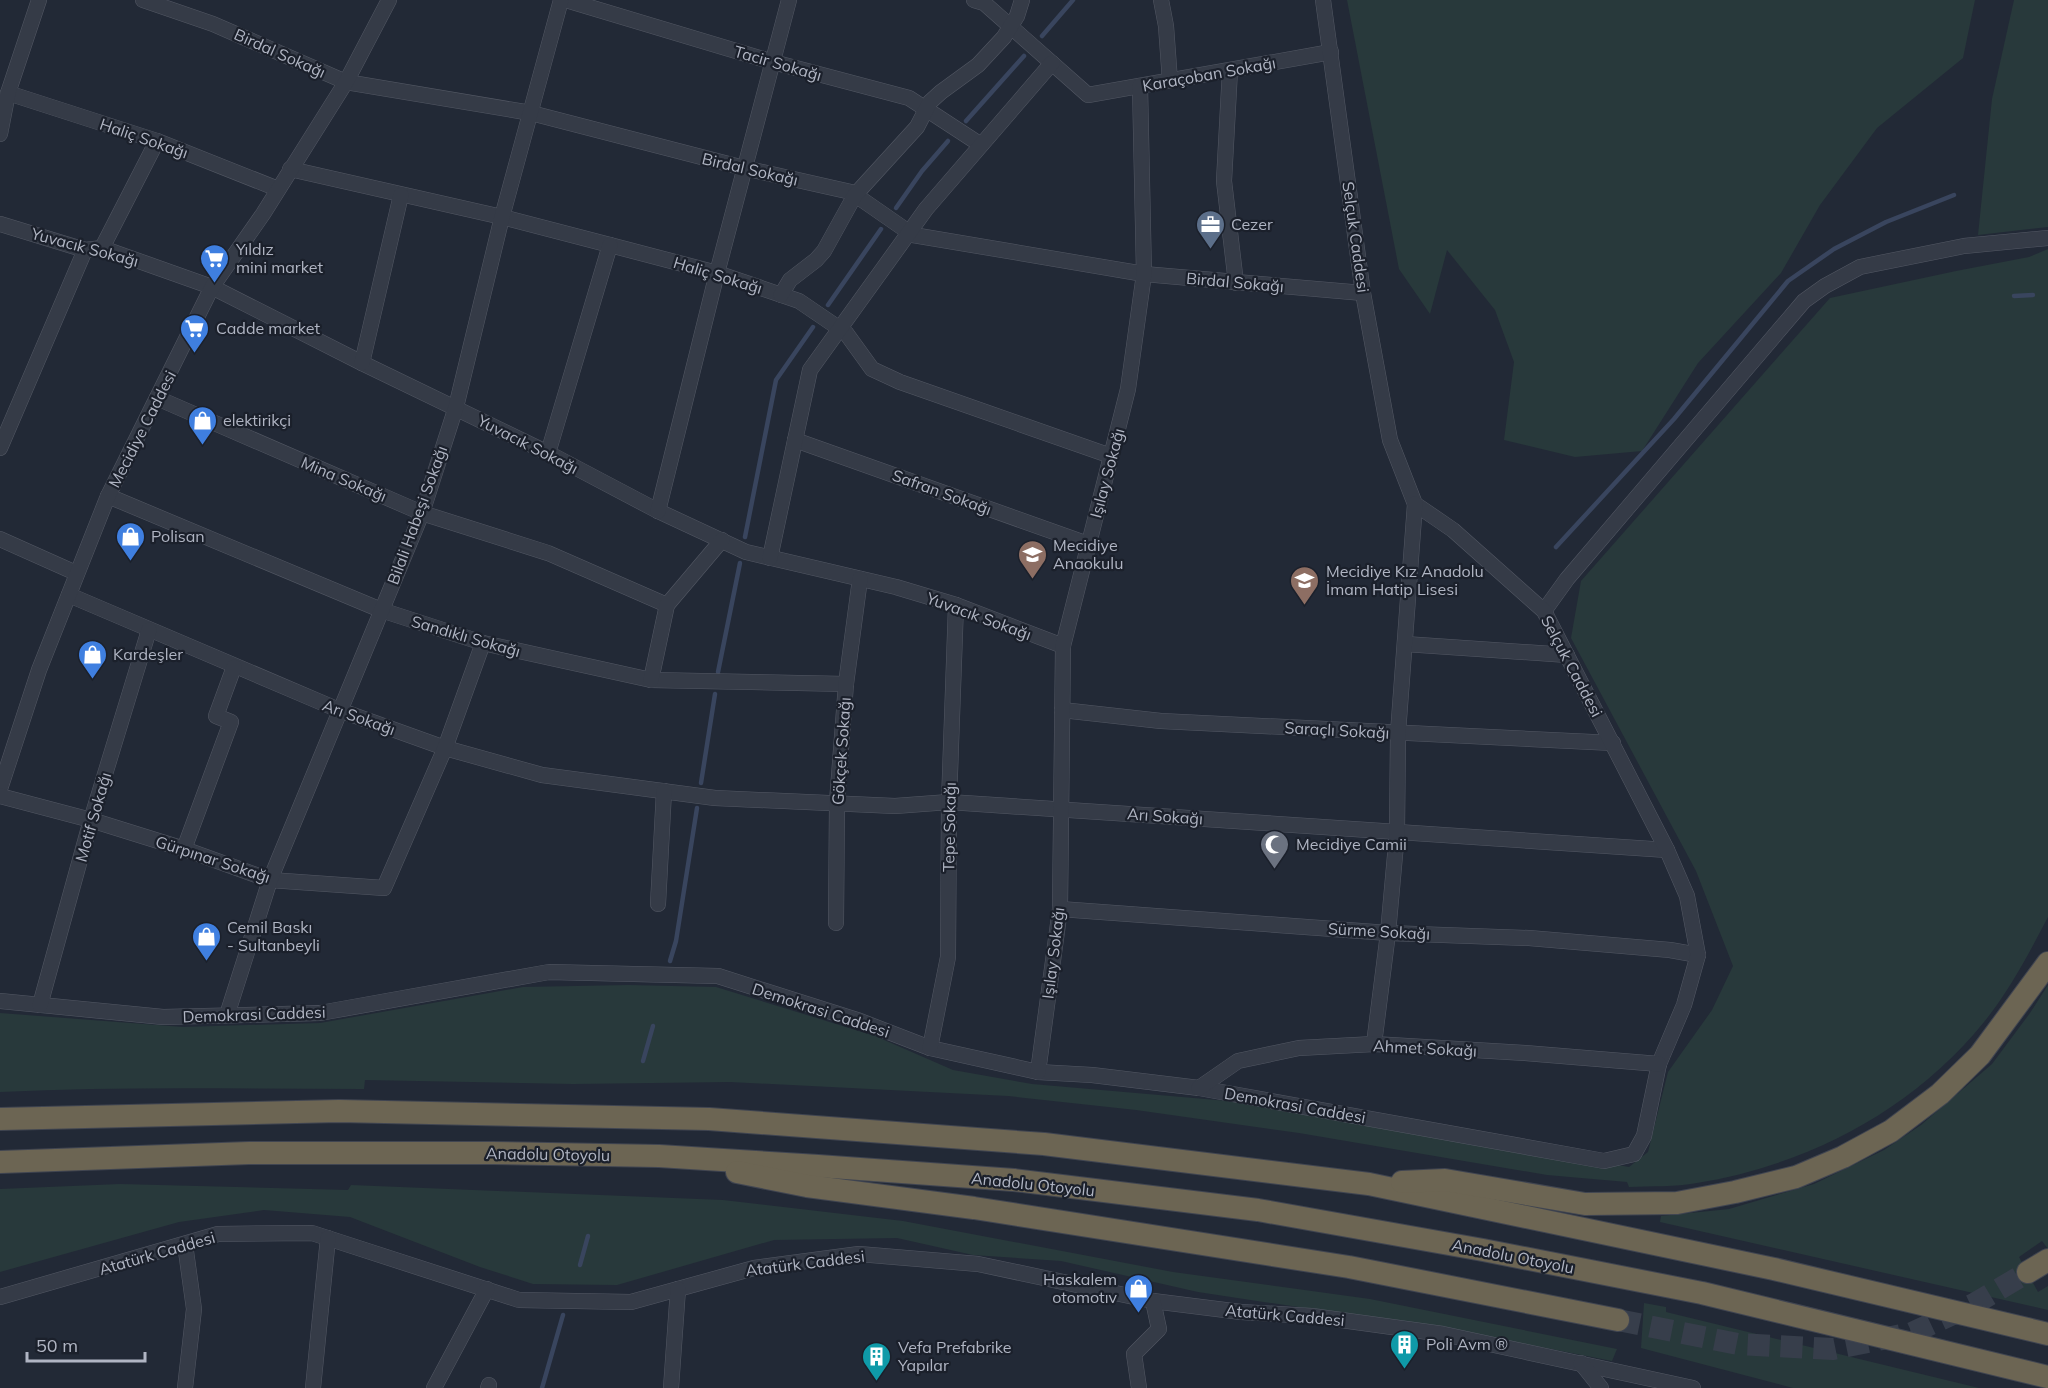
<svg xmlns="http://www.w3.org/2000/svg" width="2048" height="1388" viewBox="0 0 2048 1388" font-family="Mulish,sans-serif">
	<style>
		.green { fill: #28393b }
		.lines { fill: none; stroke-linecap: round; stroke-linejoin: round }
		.stream { stroke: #39455e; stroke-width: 4.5 }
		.highway-tunnel { stroke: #373e4b; stroke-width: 22; stroke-dasharray: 22 11; stroke-linecap: butt }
		.minor-casing { stroke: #535864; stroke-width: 16 }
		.highway-casing { stroke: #404551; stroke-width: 24 }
		.minor { stroke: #353b47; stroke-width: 15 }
		.highway { stroke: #6c6553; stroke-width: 22 }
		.labels { text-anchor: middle; stroke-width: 4.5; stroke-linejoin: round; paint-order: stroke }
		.street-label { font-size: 16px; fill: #b0b5c3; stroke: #1b202b }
		.poi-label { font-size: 16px; fill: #b0b5c3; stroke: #1b202b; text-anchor: start }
	</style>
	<rect width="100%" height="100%" fill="#222936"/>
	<g class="green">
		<path d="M 1347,0 L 1975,0 L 1963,58 L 1877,128 L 1820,205 L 1781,273 L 1698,363 L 1642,451 L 1575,457 L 1504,440 L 1514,362 L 1495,310 L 1447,250 L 1430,314 L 1399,269 Z"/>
		<path d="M 2014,0 L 2048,0 L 2048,227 L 1978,235 L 1992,99 Z"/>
		<path d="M 2048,249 L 2048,917 C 2029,953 2010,990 1984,1022 C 1913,1110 1808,1165 1697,1183 C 1675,1187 1651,1186 1629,1187 L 1627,1182 L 1547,1175 L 1299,1133 L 1136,1110 L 1008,1096 L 730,1082 L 573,1084 L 365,1080 L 364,1089 C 243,1089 121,1086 0,1092 L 0,1013 L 183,1027 L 320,1023 L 523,987 L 629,985 L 716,987 L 875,1036 L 953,1070 L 1032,1084 L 1228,1101 L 1428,1131 L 1629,1167 L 1648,1152 L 1668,1072 L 1712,1010 L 1733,966 L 1696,871 L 1571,638 L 1581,581 L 1830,298 L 1956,271 L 2029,257 Z"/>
		<path d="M 2048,985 L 2048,1249 L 2042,1241 L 2019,1257 L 2038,1292 L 2048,1286 L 2048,1310 L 1660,1222 L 1661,1216 L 1729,1209 L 1814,1184 L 1884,1150 L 1921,1125 L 1992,1064 L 2030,1013 Z"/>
		<path d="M 120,1184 L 348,1190 L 351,1185 L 723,1200 L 903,1221 L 1173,1272 L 1370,1299 L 1617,1349 L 1612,1361 L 1464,1332 L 1198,1292 L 1061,1261 L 973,1255 L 897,1238 L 774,1240 L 617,1285 L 533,1284 L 480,1267 L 350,1217 L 264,1210 L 179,1222 L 0,1272 L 0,1189 Z"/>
		<path d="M 1644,1303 L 1666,1307 L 1666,1312 L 1979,1388 L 1793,1388 L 1641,1348 Z"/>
	</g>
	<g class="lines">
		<g class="stream">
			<path d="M 1042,36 L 1073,0"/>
			<path d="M 966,121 L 1024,56"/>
			<path d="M 896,208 L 922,171 L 948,141"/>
			<path d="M 2014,296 L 2033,295"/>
			<path d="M 828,305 L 881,229"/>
			<path d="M 745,537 L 776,380 L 813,327"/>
			<path d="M 1556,547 L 1674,419 L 1788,281 L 1834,249 L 1886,222 L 1954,195"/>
			<path d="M 718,672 L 740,563"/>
			<path d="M 701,783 L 715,694"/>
			<path d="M 670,961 L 676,941 L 697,808"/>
			<path d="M 643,1061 L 653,1026"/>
			<path d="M 580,1265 L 588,1236"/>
			<path d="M 542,1388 L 563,1315"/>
		</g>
		<path class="highway-tunnel" d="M 1618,1320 L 1738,1344 L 1833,1349 L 1912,1333 L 1974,1304 L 2028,1272"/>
		<defs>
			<g id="minor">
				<path d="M 143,0 L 213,24 L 346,82 L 531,113 L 744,168 L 851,192 L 913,235 L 1144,274 L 1363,293"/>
				<path d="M 566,0 L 773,62 L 909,98 L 981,145"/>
				<path d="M 974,0 L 984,3 L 1088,95 L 1331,52"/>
				<path d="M 1161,0 L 1166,26 L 1170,81"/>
				<path d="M 1230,70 L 1224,181 L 1236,283"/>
				<path d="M 8,93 L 157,141 L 278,189"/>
				<path d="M 0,134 L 8,93 L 39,0"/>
				<path d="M 290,169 L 502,217 L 610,245 L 717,273 L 799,301 L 846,333 L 872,369 L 900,382 L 1111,456"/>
				<path d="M 0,224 L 85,250 L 102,248 L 212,287 L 362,363 L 548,453 L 658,511 L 746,552 L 896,587 L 956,605 L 1063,646"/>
				<path d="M 102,248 L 157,141"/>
				<path d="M 781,295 L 790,280 L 816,260 L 824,251 L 855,195 L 917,127 L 930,102 L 941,92 L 978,65 L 1004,37 L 1017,16 L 1022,0"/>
				<path d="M 362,363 L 401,195"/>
				<path d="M 157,398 L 422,513 L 548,553 L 667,605"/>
				<path d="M 795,440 L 1088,544"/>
				<path d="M 0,448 L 85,250"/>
				<path d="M 548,453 L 610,245"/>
				<path d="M 108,496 L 381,610 L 483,643 L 651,680 L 846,684"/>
				<path d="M 658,511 L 717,273 L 789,0"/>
				<path d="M 0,539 L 76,573"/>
				<path d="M 770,558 L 810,370 L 926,209 L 1052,63"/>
				<path d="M 69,595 L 339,710 L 445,748 L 542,775 L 715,798 L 895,806 L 949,802 L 1667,850"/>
				<path d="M 1544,611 L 1567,579 L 1804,301 L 1825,286 L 1860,267 L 1964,246 L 2048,238"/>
				<path d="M 1405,644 L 1567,655"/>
				<path d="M 651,680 L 667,605 L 722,540"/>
				<path d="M 1062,710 L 1161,721 L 1613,743"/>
				<path d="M 0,789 L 39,670 L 108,496 L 212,287 L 263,214 L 346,82 L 389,0"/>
				<path d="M 0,796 L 91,820 L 184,849 L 270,880 L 384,888 L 445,748 L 483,643"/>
				<path d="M 184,849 L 231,722 L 216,716 L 234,667"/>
				<path d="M 658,904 L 664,791"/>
				<path d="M 1060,909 L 1388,933 L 1529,938 L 1670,950 L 1698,955"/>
				<path d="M 836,923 L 837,802 L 846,684 L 860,579"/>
				<path d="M 0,1001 L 163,1017 L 320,1013 L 549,972 L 718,976 L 860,1021 L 930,1048 L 1038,1072 L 1092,1075 L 1199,1088 L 1604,1161 L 1634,1154 L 1644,1136 L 1659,1064 L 1684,1005 L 1698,955 L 1687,896 L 1667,850 L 1544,611 L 1453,530 L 1415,504 L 1390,440 L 1363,293 L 1323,0"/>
				<path d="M 40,1005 L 91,820 L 149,630"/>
				<path d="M 227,1015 L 270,880 L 422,513 L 456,407 L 502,217 L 561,0"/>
				<path d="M 1374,1044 L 1388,933 L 1397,833 L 1398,733 L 1415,504"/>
				<path d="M 930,1048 L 948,957 L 949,802 L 956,605"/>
				<path d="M 1038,1072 L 1060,909 L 1063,646 L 1128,389 L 1144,274 L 1140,86"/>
				<path d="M 1199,1088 L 1238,1061 L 1299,1048 L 1374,1044 L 1525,1053 L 1659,1064"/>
				<path d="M 0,1297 L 218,1234 L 312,1233 L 519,1300 L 631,1302 L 754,1268 L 859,1254 L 978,1264 L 1153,1301 L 1241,1312 L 1312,1316 L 1443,1334 L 1693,1388"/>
				<path d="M 1581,1363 L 1601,1388"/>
				<path d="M 185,1388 L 194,1309 L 185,1244"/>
				<path d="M 313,1388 L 328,1238"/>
				<path d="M 434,1388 L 487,1289"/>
				<path d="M 488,1388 L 489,1385"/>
				<path d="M 671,1388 L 678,1289"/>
				<path d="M 1139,1388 L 1134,1354 L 1159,1329 L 1153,1301"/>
			</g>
			<g id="highway">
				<path d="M 0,1119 L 339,1111 L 709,1119 L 1044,1144 L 1369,1184 L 1774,1269 L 2048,1334"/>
				<path d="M 0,1162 L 249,1153 L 492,1153 L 659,1156 L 818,1166 L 1014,1180 L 1258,1210 L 1483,1250 L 1702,1293 L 2048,1377"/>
				<path d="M 737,1172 L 807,1186 L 974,1208 L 1349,1267 L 1618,1320"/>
				<path d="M 1402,1182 L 1445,1180 L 1585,1204 L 1677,1203 L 1735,1192 L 1796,1177 L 1843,1157 L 1891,1131 L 1940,1094 L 1980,1055 L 2048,963"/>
				<path d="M 2028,1272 L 2048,1260"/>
			</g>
		</defs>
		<use href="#minor" class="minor-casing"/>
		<use href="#highway" class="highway-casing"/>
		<use href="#minor" class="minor"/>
		<use href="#highway" class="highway"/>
	</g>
	<defs>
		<symbol id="office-pin" viewBox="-11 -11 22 30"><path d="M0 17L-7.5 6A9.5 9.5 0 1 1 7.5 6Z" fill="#5c6f8a" stroke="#1b202b"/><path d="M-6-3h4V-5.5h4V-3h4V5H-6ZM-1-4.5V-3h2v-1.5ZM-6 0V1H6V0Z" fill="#fff"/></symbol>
		<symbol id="supermarket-pin" viewBox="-11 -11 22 30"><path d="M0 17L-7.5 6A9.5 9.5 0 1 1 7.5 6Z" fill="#3f7fe0" stroke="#1b202b"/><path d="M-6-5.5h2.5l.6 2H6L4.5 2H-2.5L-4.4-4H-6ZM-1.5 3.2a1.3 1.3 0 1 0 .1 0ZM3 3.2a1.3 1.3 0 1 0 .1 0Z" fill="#fff"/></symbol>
		<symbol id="shop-pin" viewBox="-11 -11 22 30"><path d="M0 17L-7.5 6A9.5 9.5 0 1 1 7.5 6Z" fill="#3f7fe0" stroke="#1b202b"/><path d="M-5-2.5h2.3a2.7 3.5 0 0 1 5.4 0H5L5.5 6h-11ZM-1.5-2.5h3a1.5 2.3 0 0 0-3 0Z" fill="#fff"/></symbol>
		<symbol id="school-pin" viewBox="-11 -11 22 30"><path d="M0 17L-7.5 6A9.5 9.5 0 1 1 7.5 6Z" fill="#8d6e63" stroke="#1b202b"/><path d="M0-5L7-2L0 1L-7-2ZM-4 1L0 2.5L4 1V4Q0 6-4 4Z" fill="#fff"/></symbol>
		<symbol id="mosque-pin" viewBox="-11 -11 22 30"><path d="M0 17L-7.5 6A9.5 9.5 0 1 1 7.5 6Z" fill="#6b7280" stroke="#1b202b"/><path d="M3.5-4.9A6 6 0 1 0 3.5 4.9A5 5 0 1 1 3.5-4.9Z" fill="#fff"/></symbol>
		<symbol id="building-pin" viewBox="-11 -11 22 30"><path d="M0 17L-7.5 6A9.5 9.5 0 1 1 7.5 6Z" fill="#0f9aa8" stroke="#1b202b"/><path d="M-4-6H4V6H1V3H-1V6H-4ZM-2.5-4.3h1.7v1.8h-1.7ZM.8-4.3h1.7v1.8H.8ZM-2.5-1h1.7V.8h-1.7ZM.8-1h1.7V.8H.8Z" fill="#fff"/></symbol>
	</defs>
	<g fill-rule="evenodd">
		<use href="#office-pin" x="1194" y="208" width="33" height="45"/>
		<use href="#supermarket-pin" x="198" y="242" width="33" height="45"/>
		<use href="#supermarket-pin" x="178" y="312" width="33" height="45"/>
		<use href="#shop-pin" x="186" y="404" width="33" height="45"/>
		<use href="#shop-pin" x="114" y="520" width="33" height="45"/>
		<use href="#school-pin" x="1016" y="538" width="33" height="45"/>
		<use href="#school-pin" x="1288" y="564" width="33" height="45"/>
		<use href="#shop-pin" x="76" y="638" width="33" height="45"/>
		<use href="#mosque-pin" x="1258" y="828" width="33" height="45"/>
		<use href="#shop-pin" x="190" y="920" width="33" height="45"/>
		<use href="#shop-pin" x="1122" y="1272" width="33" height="45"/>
		<use href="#building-pin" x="1388" y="1328" width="33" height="45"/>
		<use href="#building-pin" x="860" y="1340" width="33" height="45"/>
	</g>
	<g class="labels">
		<g class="street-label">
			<text transform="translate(280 53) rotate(24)" y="6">Birdal Sokağı</text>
			<text transform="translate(778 63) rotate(16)" y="6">Tacir Sokağı</text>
			<text transform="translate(1209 74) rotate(-10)" y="6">Karaçoban Sokağı</text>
			<text transform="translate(144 138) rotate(19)" y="6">Haliç Sokağı</text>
			<text transform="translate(750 169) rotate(13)" y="6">Birdal Sokağı</text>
			<text transform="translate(1356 237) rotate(82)" y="6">Selçuk Caddesi</text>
			<text transform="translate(85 247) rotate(15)" y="6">Yuvacık Sokağı</text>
			<text transform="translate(718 275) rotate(17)" y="6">Haliç Sokağı</text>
			<text transform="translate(1235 282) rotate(5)" y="6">Birdal Sokağı</text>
			<text transform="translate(142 429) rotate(-63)" y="6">Mecidiye Caddesi</text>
			<text transform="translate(528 444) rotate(27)" y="6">Yuvacık Sokağı</text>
			<text transform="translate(1107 473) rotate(-75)" y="6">Işılay Sokağı</text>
			<text transform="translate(344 479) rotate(23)" y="6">Mina Sokağı</text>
			<text transform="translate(942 492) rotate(20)" y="6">Safran Sokağı</text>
			<text transform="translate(417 515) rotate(-70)" y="6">Bilali Habeşi Sokağı</text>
			<text transform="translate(979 616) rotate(20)" y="6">Yuvacık Sokağı</text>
			<text transform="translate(466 636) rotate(16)" y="6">Sandıklı Sokağı</text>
			<text transform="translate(1572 666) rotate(62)" y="6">Selçuk Caddesi</text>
			<text transform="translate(359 717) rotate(20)" y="6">Arı Sokağı</text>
			<text transform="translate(1337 730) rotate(3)" y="6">Saraçlı Sokağı</text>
			<text transform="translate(841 751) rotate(-86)" y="6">Gökçek Sokağı</text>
			<text transform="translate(1165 816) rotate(4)" y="6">Arı Sokağı</text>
			<text transform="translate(93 817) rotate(-74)" y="6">Motif Sokağı</text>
			<text transform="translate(949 827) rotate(-89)" y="6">Tepe Sokağı</text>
			<text transform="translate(213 859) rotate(18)" y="6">Gürpınar Sokağı</text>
			<text transform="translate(1379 931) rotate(3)" y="6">Sürme Sokağı</text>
			<text transform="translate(1053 953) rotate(-83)" y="6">Işılay Sokağı</text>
			<text transform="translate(821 1010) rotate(18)" y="6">Demokrasi Caddesi</text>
			<text transform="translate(254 1014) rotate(-2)" y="6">Demokrasi Caddesi</text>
			<text transform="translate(1425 1048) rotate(3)" y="6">Ahmet Sokağı</text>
			<text transform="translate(1295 1105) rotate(10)" y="6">Demokrasi Caddesi</text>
			<text transform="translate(548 1154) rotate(1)" y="6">Anadolu Otoyolu</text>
			<text transform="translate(1033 1184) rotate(6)" y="6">Anadolu Otoyolu</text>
			<text transform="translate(157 1253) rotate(-16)" y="6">Atatürk Caddesi</text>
			<text transform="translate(1513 1256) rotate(11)" y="6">Anadolu Otoyolu</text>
			<text transform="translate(805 1263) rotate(-7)" y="6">Atatürk Caddesi</text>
			<text transform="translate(1285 1315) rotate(5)" y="6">Atatürk Caddesi</text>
		</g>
		<g class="poi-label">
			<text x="1231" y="230">Cezer</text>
			<text x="236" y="255">Yıldız<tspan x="236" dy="18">mini market</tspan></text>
			<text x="216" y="334">Cadde market</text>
			<text x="223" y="426">elektirikçi</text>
			<text x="151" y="542">Polisan</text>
			<text x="1053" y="551">Mecidiye<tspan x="1053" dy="18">Anaokulu</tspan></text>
			<text x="1326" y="577">Mecidiye Kız Anadolu<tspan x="1326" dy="18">İmam Hatip Lisesi</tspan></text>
			<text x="113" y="660">Kardeşler</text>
			<text x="1296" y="850">Mecidiye Camii</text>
			<text x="227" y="933">Cemil Baskı<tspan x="227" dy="18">- Sultanbeyli</tspan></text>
			<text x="1117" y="1285" text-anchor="end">Haskalem<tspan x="1117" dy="18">otomotıv</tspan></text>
			<text x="1426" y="1350">Poli Avm ®</text>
			<text x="898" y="1353">Vefa Prefabrike<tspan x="898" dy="18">Yapılar</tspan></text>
		</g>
	</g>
	<path d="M27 1352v9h118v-9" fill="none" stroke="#b0b5c3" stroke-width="3"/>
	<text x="36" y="1352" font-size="18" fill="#b0b5c3" stroke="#1b202b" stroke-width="4.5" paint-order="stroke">50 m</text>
</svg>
